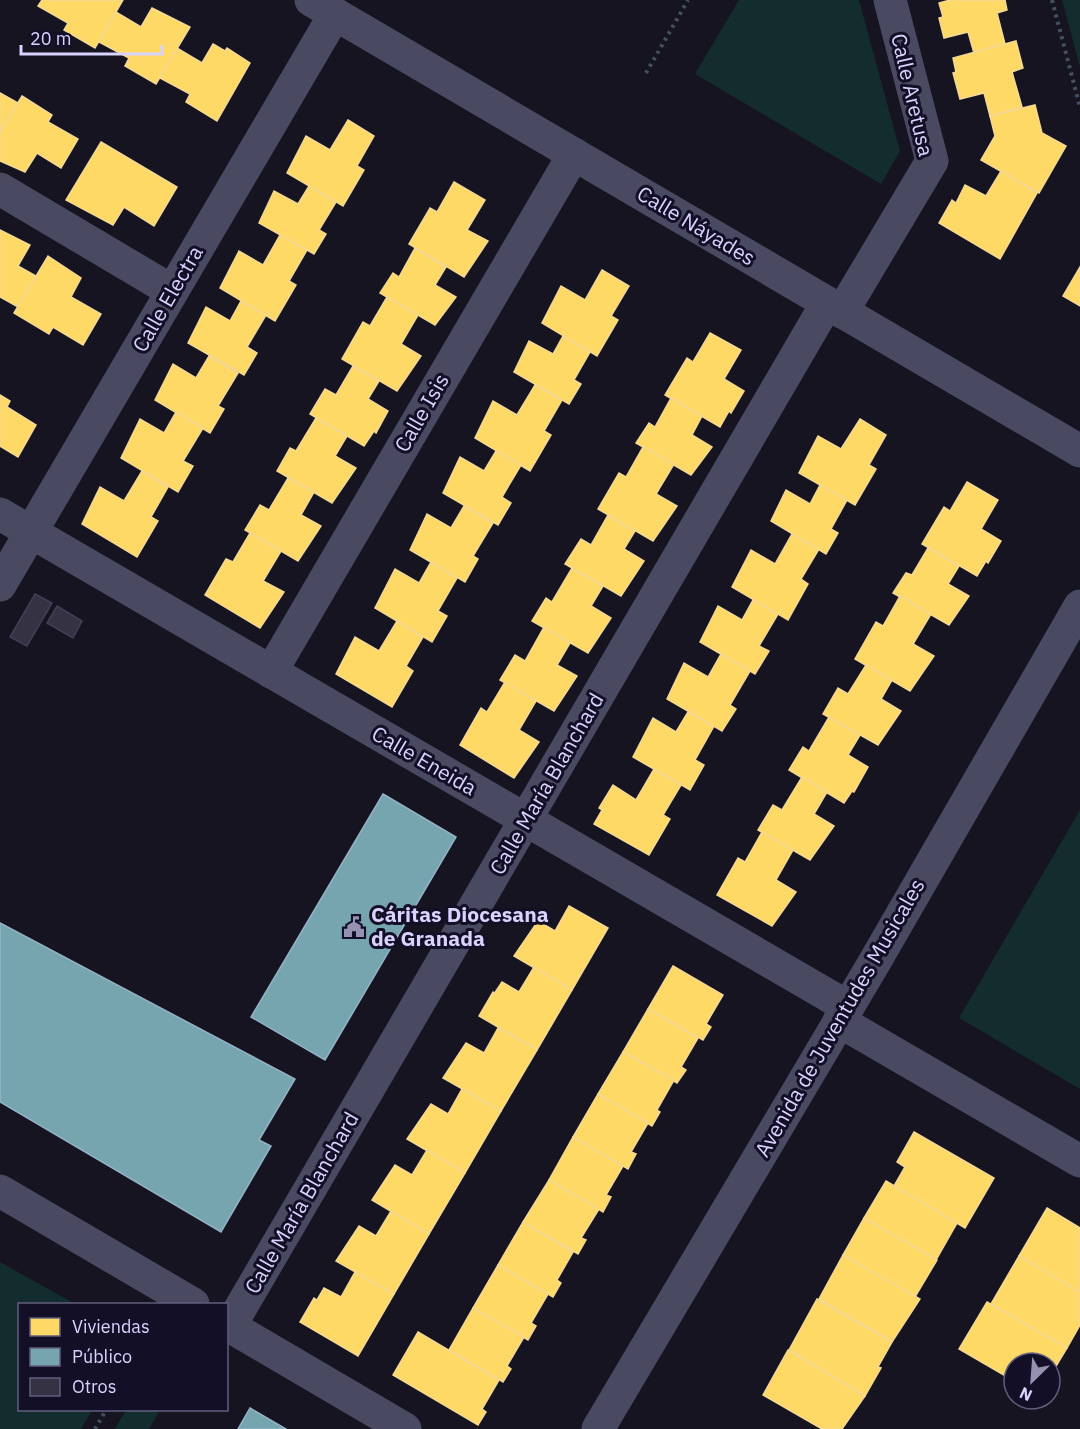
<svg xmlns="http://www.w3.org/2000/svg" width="1080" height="1429" viewBox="0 0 1080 1429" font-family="'IBM Plex Sans',sans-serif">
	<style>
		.green { fill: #132c2d }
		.homes { fill: #ffd966; stroke: #f4d894; stroke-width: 1.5 }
		.public { fill: #76a5af; stroke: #94b3c7; stroke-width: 1.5 }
		.building { fill: #343243; stroke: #433f54; stroke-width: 1.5 }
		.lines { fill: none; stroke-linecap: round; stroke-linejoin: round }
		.path { stroke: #44505f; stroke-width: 4; stroke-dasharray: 3 4.5; stroke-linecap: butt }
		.minor { stroke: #4a4962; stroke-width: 33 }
		.tertiary { stroke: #4a4962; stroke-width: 33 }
		.labels { text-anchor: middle; stroke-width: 6; stroke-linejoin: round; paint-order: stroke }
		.street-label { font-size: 21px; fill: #d9d4ff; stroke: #130f26 }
		.poi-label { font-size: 21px; font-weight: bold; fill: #d9d4ff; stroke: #130f26; text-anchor: start }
	</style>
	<rect width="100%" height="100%" fill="#161421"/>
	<g class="green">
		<path d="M 739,0 L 859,0 L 900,151 L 881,184 L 695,74 Z"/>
		<path d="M 1062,0 L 1080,0 L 1080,67 Z"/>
		<path d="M 1080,810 L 1080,1089 L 959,1018 Z"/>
		<path d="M 0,1262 L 75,1304 L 20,1304 L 20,1410 L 92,1410 L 81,1429 L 0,1429 Z"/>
		<path d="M 126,1410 L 160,1410 L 149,1429 L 115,1429 Z"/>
	</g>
	<g class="homes">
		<path d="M 42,0 L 123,0 L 95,48 L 64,30 L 68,23 L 38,6 Z"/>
		<path d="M 950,0 L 1005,0 L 1007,10 L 997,13 L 1005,44 L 974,53 L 968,32 L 944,38 L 939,18 L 943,17 L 939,3 Z"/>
		<path d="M 152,8 L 190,27 L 156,84 L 125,66 L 129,58 L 99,42 L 116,12 L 141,27 Z"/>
		<path d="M 1016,41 L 1023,68 L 1012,72 L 1022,107 L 990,116 L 984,93 L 960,99 L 953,73 L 956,72 L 953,58 Z"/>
		<path d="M 213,44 L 225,51 L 227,48 L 250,63 L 217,121 L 186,102 L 190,94 L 160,78 L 177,48 L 202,63 Z"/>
		<path d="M 0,93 L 18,103 L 0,132 Z"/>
		<path d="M 22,96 L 52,115 L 48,122 L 78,139 L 61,168 L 37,153 L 25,172 L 0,161 L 0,132 Z"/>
		<path d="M 1035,105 L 1042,133 L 1066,146 L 1039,193 L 981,160 L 995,136 L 990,116 Z"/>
		<path d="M 348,120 L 374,136 L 357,166 L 364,170 L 343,206 L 287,173 L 306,136 L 330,150 Z"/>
		<path d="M 101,142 L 177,187 L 154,226 L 124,207 L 113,225 L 66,200 Z"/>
		<path d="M 1001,171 L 1037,193 L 1000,259 L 939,223 L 952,200 L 956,203 L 965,185 L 986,196 Z"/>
		<path d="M 454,182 L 485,200 L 467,230 L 488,241 L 464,277 L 409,244 L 430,208 L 437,212 Z"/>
		<path d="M 309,186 L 336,202 L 319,230 L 326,234 L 314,254 L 259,223 L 274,191 L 298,204 Z"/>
		<path d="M 0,230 L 30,245 L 18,266 L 36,276 L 18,307 L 0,297 Z"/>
		<path d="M 280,235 L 307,250 L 289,281 L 296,285 L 275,321 L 220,288 L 239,251 L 263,265 Z"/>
		<path d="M 415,248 L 446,267 L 435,285 L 456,297 L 435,325 L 380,293 L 393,273 L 399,277 Z"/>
		<path d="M 48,256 L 81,278 L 71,297 L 101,314 L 83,345 L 53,327 L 49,334 L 14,313 Z"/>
		<path d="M 1080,267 L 1080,306 L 1063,296 Z"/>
		<path d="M 602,270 L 629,286 L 611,316 L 618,320 L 597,356 L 542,323 L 561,286 L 585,300 Z"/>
		<path d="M 387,297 L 418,315 L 401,344 L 421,356 L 397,391 L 342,359 L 363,322 L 370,326 Z"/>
		<path d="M 241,301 L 266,315 L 247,347 L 257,353 L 244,375 L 188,343 L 206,307 L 230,321 Z"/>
		<path d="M 710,333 L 741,350 L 724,379 L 744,391 L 731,413 L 729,411 L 720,427 L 665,395 L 687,358 L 693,362 Z"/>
		<path d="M 563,336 L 590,352 L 574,380 L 581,384 L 569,404 L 514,372 L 529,341 L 553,354 Z"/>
		<path d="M 209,356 L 238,373 L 218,406 L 224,409 L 210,433 L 155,400 L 173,364 L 196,378 Z"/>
		<path d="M 353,366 L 379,381 L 368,399 L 388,411 L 376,433 L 374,431 L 364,446 L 310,414 L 325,389 L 336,395 Z"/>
		<path d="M 535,385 L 562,400 L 544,431 L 551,435 L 530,471 L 475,438 L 493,401 L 517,415 Z"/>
		<path d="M 0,395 L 10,401 L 7,407 L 36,425 L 18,457 L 0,446 Z"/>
		<path d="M 671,398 L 702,416 L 692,435 L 712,447 L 691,475 L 636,443 L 649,423 L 655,427 Z"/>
		<path d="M 176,412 L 203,428 L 183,461 L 193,466 L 178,492 L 121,458 L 140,419 L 164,433 Z"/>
		<path d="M 316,418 L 347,436 L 335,456 L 356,468 L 332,503 L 277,471 L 290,448 L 296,451 Z"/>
		<path d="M 860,419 L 886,435 L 869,465 L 876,469 L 855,505 L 799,473 L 818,436 L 841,449 Z"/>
		<path d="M 643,447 L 674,464 L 656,494 L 677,506 L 653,541 L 598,509 L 619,473 L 626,477 Z"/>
		<path d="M 496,451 L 521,465 L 502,497 L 511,503 L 498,525 L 443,493 L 460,457 L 484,471 Z"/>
		<path d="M 142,471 L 168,487 L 151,517 L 158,521 L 137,557 L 82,524 L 100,487 L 124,501 Z"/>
		<path d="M 288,478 L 314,492 L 301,515 L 321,526 L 298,561 L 245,530 L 260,505 L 269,510 Z"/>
		<path d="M 967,482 L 998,500 L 981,529 L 1001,541 L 988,563 L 986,561 L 977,576 L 922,544 L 944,507 L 950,511 Z"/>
		<path d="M 820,485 L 847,500 L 831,529 L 838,533 L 826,554 L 771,521 L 786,490 L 810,504 Z"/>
		<path d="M 464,506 L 493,523 L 473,556 L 478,559 L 465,582 L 410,550 L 427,514 L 451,528 Z"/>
		<path d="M 608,515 L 635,531 L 624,549 L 644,561 L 621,596 L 565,564 L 581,539 L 591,545 Z"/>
		<path d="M 250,533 L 281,551 L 263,581 L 284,592 L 260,628 L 205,595 L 226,559 L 233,562 Z"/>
		<path d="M 792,534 L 819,549 L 801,579 L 808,584 L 788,620 L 732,587 L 751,550 L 775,564 Z"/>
		<path d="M 928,548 L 959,566 L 948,584 L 969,596 L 949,625 L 893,593 L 906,573 L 912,575 Z"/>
		<path d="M 431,562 L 457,578 L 438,611 L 447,616 L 432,642 L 375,608 L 395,569 L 419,583 Z"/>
		<path d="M 572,568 L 603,586 L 591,606 L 611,618 L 588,653 L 532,621 L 546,598 L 552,602 Z"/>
		<path d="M 900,596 L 931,614 L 913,644 L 934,656 L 910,691 L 855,659 L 876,622 L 883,626 Z"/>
		<path d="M 753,600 L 778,614 L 759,646 L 769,651 L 755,674 L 700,642 L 718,606 L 742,620 Z"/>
		<path d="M 397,621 L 423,637 L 406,666 L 413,671 L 392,707 L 336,674 L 355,637 L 379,651 Z"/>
		<path d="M 544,627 L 570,643 L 557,665 L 577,676 L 554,711 L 500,680 L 515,655 L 525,661 Z"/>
		<path d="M 721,654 L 750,671 L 730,705 L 736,709 L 722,731 L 667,699 L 684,663 L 708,677 Z"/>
		<path d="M 866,665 L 892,680 L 881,699 L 901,711 L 878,745 L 823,714 L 838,688 L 848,694 Z"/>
		<path d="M 505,682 L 536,701 L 519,730 L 539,742 L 514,778 L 460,745 L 481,708 L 487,712 Z"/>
		<path d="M 688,712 L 714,726 L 695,760 L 704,765 L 690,790 L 633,757 L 653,718 L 676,732 Z"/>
		<path d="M 829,717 L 860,735 L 848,755 L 868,767 L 854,792 L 852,791 L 844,803 L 789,770 L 803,747 L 809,751 Z"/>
		<path d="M 654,769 L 681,785 L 663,815 L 670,819 L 649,855 L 594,824 L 602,810 L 599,808 L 613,785 L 636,800 Z"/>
		<path d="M 802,777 L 827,792 L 814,814 L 834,826 L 810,860 L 758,830 L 773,805 L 782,810 Z"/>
		<path d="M 762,832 L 793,850 L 776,880 L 796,892 L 772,926 L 717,895 L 738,858 L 745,862 Z"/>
		<path d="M 569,906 L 608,928 L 572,990 L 514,956 L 538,921 L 555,931 Z"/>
		<path d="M 673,966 L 723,995 L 706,1024 L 711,1027 L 703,1040 L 648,1009 Z"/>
		<path d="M 534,967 L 572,990 L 537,1050 L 479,1016 L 493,992 L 494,994 L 502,982 L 519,992 Z"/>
		<path d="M 648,1009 L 698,1038 L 681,1067 L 686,1070 L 677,1083 L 623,1052 Z"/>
		<path d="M 498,1028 L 537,1050 L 501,1111 L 443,1078 L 466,1043 L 484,1053 Z"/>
		<path d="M 623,1052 L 674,1080 L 657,1110 L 660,1112 L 652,1126 L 598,1094 Z"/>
		<path d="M 462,1089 L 501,1111 L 465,1173 L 407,1139 L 431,1104 L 448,1114 Z"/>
		<path d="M 598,1094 L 648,1123 L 631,1152 L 636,1154 L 628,1169 L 573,1137 Z"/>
		<path d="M 914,1132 L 994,1178 L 965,1228 L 894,1186 L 905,1167 L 897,1162 Z"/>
		<path d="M 573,1137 L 623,1166 L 606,1195 L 611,1197 L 603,1212 L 549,1180 Z"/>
		<path d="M 427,1150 L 465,1173 L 429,1234 L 372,1200 L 395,1165 L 412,1175 Z"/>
		<path d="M 549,1180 L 599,1209 L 581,1238 L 586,1240 L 578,1254 L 523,1222 Z"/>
		<path d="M 886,1181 L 957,1223 L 936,1260 L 864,1218 Z"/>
		<path d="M 1047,1208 L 1080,1228 L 1080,1292 L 1019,1256 Z"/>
		<path d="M 391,1211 L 429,1234 L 394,1294 L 336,1261 L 359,1226 L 376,1236 Z"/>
		<path d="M 864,1218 L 937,1260 L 915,1297 L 843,1255 Z"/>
		<path d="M 523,1222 L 573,1252 L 557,1280 L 561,1283 L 553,1297 L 498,1265 Z"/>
		<path d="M 843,1255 L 920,1299 L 892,1342 L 819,1299 Z"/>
		<path d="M 1019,1256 L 1080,1292 L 1080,1325 L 1067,1348 L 991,1304 Z"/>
		<path d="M 498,1265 L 548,1294 L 531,1323 L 536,1326 L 528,1340 L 473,1308 Z"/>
		<path d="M 355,1272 L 394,1294 L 358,1356 L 300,1322 L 314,1298 L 317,1300 L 324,1288 L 341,1297 Z"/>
		<path d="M 817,1299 L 892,1342 L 878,1367 L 881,1368 L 865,1396 L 789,1350 Z"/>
		<path d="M 987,1302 L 1067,1348 L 1050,1376 L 1050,1363 L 1014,1363 L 1014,1381 L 959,1349 Z"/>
		<path d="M 473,1308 L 524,1337 L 507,1366 L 511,1369 L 503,1382 L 449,1350 Z"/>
		<path d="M 418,1332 L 499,1380 L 482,1409 L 486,1412 L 478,1425 L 393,1375 Z"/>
		<path d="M 788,1350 L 865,1396 L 842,1429 L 822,1429 L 763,1395 Z"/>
	</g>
	<g class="public">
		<path d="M 383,794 L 456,837 L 325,1060 L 251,1017 Z"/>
		<path d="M 0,923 L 295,1079 L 259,1140 L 271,1146 L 221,1232 L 0,1102 Z"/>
		<path d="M 250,1408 L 286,1429 L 238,1429 Z"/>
	</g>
	<g class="building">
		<path d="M 35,594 L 52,603 L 27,646 L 10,637 Z"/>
		<path d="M 57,606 L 82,621 L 73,638 L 47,623 Z"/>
	</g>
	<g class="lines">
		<g class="path">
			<path d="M 1052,0 L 1080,107"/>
			<path d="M 646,73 L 688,0"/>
			<path d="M 95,1429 L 106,1410"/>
		</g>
		<g class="minor">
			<path d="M 0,189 L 172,291"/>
			<path d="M 842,312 L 932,161 L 890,0"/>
			<path d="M 0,514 L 848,1007"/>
			<path d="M 0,585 L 335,14"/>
			<path d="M 271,672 L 574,154"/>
			<path d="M 0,1191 L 193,1304"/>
			<path d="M 226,1324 L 405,1429"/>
			<path d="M 230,1326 L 827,303"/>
		</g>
		<g class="tertiary">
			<path d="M 311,0 L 1080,451"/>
			<path d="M 839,1021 L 1080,1161"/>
			<path d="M 598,1429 L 874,963 L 1080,606"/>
		</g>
	</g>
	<defs>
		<symbol id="civic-bare" viewBox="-9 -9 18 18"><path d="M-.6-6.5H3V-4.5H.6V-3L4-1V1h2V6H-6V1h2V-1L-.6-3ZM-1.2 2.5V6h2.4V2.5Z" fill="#9591b1" stroke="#130f26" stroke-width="2.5" paint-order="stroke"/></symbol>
	</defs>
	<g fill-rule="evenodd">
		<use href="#civic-bare" x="339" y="912" width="30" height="30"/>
	</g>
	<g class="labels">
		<g class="street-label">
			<text transform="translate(912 95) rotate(77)" y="7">Calle Aretusa</text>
			<text transform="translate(696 226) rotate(31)" y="7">Calle Náyades</text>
			<text transform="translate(168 299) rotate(-60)" y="7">Calle Electra</text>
			<text transform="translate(422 413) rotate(-60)" y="7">Calle Isis</text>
			<text transform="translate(424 761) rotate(30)" y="7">Calle Eneida</text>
			<text transform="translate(547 784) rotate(-60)" y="7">Calle María Blanchard</text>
			<text transform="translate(840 1018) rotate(-60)" y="7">Avenida de Juventudes Musicales</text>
			<text transform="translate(302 1203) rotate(-60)" y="7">Calle María Blanchard</text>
		</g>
		<g class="poi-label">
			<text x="371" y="922">Cáritas Diocesana<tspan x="371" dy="24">de Granada</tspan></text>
		</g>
	</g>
	<rect x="18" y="1303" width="210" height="108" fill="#130f26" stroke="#625e7d" stroke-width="1.5"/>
	<rect x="30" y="1318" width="30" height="18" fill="#ffd966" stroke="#625e7d" stroke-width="1.5"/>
	<text x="72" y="1333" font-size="18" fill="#d9d4ff">Viviendas</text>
	<rect x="30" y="1348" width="30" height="18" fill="#76a5af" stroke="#625e7d" stroke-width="1.5"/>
	<text x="72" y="1363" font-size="18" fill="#d9d4ff">Público</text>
	<rect x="30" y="1378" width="30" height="18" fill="#343243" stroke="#625e7d" stroke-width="1.5"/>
	<text x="72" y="1393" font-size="18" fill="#d9d4ff">Otros</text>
	<g transform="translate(1032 1381) rotate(205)"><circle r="28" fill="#130f26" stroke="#625e7d" stroke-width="1.5"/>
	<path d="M0-4.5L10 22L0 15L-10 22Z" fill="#9591b1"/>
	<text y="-9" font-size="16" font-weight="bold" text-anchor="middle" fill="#d9d4ff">N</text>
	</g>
	<path d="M21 45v9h141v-9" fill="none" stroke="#d9d4ff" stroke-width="3"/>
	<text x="30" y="45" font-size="18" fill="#d9d4ff" stroke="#130f26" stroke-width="4.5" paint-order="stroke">20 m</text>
</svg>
